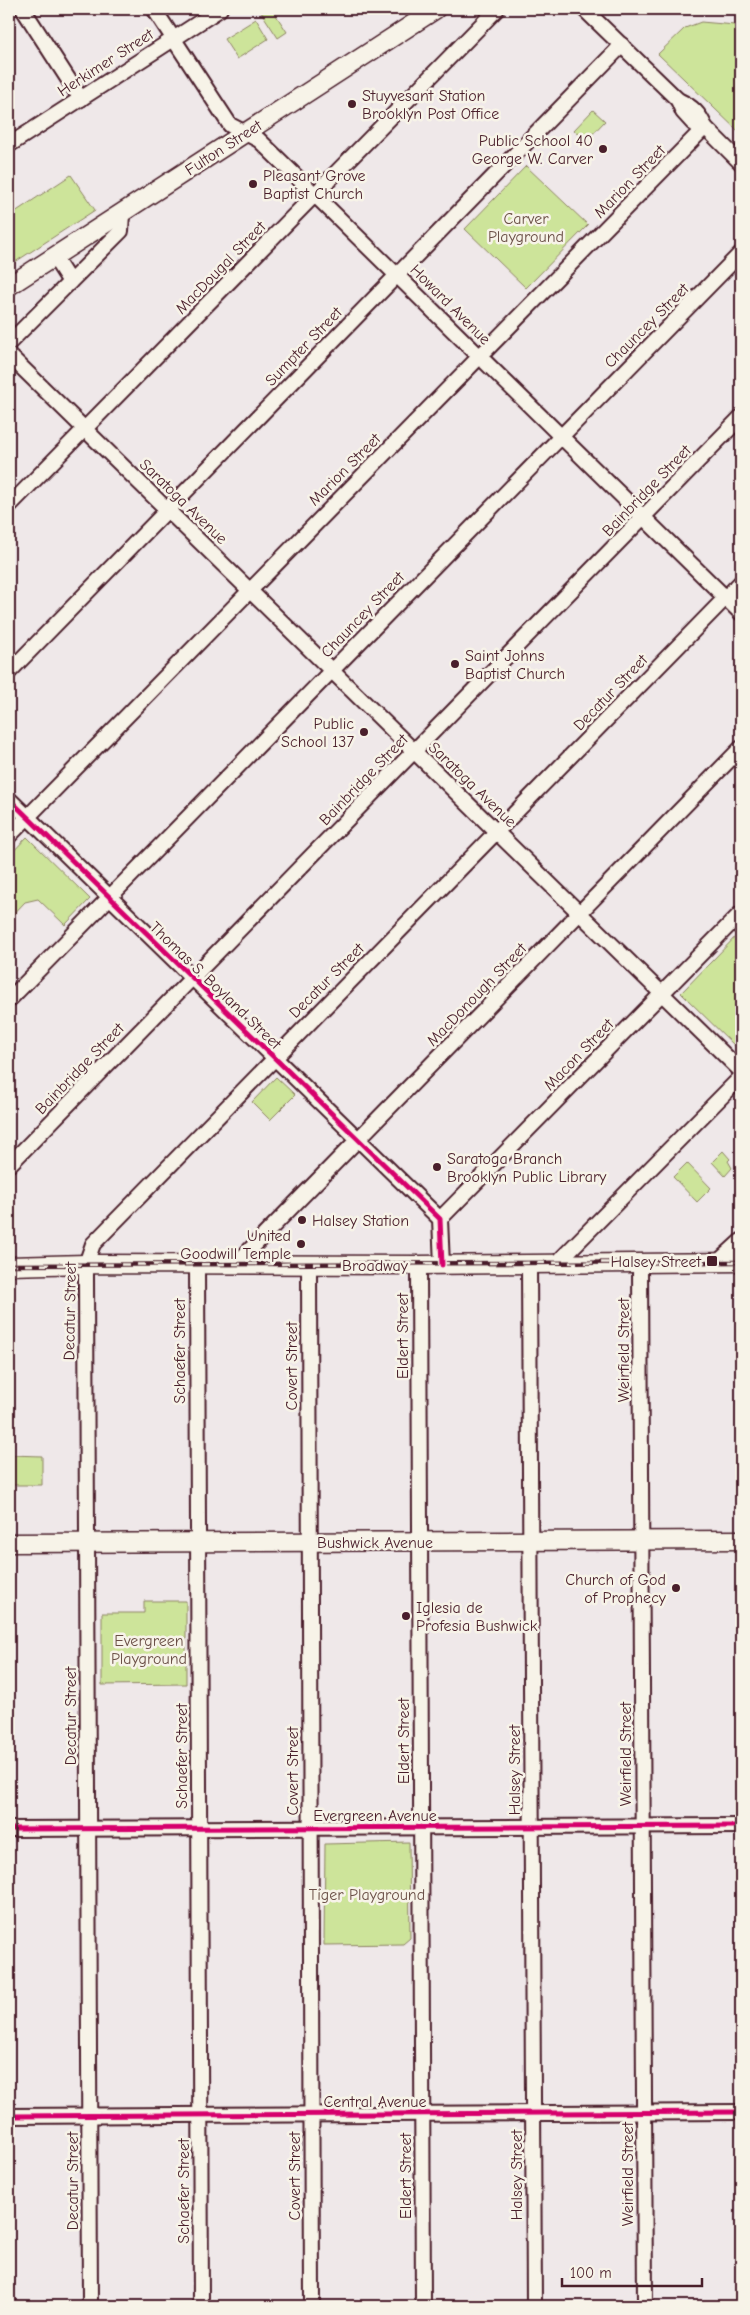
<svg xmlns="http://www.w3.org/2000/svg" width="750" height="2315" viewBox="0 0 750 2315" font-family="'Comic Neue',sans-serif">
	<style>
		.green { fill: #cde49a; stroke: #8c8262 }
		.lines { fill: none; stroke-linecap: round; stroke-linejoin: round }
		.minor-casing { stroke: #4a1f2b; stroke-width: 18 }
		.major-casing { stroke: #4a1f2b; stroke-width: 21 }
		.minor { stroke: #f7f3e8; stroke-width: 14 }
		.major { stroke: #f7f3e8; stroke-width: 18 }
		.rail-casing { stroke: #4a1f2b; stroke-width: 4.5 }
		.rail { stroke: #f7f3e8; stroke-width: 2.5; stroke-dasharray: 8; stroke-linecap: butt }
		.cycleway-casing { stroke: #f7f3e8; stroke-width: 8 }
		.cycleway { stroke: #d6006c; stroke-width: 5 }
		.poi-dot { fill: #4a1f2b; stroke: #f7f3e8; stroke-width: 2 }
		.labels { text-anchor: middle; stroke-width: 5; stroke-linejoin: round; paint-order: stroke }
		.street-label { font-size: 16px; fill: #4a1f2b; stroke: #f7f3e8 }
		.poi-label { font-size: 16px; fill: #4a1f2b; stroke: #f7f3e8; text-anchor: start }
		.park-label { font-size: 16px; fill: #6b5047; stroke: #f7f3e8 }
	</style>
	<rect width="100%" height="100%" fill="#efe8e9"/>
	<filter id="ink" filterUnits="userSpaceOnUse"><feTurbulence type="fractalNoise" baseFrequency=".02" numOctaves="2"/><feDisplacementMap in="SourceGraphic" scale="10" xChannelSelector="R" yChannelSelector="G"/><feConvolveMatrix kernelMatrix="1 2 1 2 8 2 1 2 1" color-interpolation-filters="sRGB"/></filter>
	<g filter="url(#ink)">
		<g class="green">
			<path d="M 259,9 L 272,9 L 287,32 L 278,38 Z"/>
			<path d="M 256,19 L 268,39 L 237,59 L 224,39 Z"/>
			<path d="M 701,22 L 735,25 L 741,31 L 741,134 L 658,54 L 685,28 Z"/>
			<path d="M 593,110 L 605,121 L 586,141 L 574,130 Z"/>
			<path d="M 526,166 L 588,225 L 526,288 L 465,229 Z"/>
			<path d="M 71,175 L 95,210 L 9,266 L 9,216 Z"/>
			<path d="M 27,837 L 90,899 L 65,925 L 38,899 L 25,902 L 9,919 L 9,856 Z"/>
			<path d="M 741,931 L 741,1052 L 681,993 Z"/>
			<path d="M 276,1077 L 295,1095 L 270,1120 L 252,1102 Z"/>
			<path d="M 723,1151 L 730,1159 L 728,1161 L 732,1168 L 725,1176 L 712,1162 Z"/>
			<path d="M 687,1163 L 711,1188 L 697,1202 L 673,1177 Z"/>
			<path d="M 9,1455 L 42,1456 L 42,1485 L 9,1485 Z"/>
			<path d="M 144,1601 L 186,1601 L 186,1684 L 102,1685 L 102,1613 L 144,1613 Z"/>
			<path d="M 409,1842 L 410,1938 L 403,1944 L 324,1945 L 325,1844 Z"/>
		</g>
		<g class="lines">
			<defs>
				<g id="minor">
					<path d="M 23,9 L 81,99"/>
					<path d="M 154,9 L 230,125 L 259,140 L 741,613"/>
					<path d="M 584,9 L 678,100 C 693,107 699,113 705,127"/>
					<path d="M 678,100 L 683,112 L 693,123 L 705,127 L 741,163"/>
					<path d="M 9,145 L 220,9"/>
					<path d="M 54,257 L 70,282"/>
					<path d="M 9,343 L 121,231 L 122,213"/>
					<path d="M 9,355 L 741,1071"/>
					<path d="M 9,506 L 497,9"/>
					<path d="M 9,672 L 622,45"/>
					<path d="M 9,799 L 440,1219 L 442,1265"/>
					<path d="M 9,836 L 705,127"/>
					<path d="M 9,1000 L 741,253"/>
					<path d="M 9,1165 L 741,417"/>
					<path d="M 440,1219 L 741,913"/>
					<path d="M 718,1262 L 741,1241"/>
					<path d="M 529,1263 L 534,2306"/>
					<path d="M 557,1263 L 741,1077"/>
					<path d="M 640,1263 L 645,2306"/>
					<path d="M 236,1264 L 741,748"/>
					<path d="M 197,1265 L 201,2306"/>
					<path d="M 309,1265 L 312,2306"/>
					<path d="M 419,1265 L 423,2306"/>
					<path d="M 9,1829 L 741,1826"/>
					<path d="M 9,2116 L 741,2112"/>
					<path d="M 90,2306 L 86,1279 L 86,1264 L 93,1244 L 741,582"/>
				</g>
				<g id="major">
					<path d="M 9,286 L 436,9"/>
					<path d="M 9,1266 L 86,1264 L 419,1265 L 741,1262"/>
					<path d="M 9,1543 L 741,1540"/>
				</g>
			</defs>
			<use href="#minor" class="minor-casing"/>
			<use href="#major" class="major-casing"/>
			<use href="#minor" class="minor"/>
			<use href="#major" class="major"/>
			<defs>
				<path id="rail" d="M 9,1265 L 741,1262"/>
			</defs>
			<use href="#rail" class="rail-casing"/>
			<use href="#rail" class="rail"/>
			<defs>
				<g id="cycleway">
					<path d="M 9,799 L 440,1219 L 442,1265"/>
					<path d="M 9,1829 L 741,1826"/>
					<path d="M 9,2116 L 741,2112"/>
				</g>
			</defs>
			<use href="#cycleway" class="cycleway-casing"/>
			<use href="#cycleway" class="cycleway"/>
		</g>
	</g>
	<g class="poi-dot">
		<circle cx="352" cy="104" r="5"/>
		<circle cx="603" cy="149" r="5"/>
		<circle cx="253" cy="184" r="5"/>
		<circle cx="455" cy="664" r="5"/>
		<circle cx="364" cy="732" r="5"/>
		<circle cx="437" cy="1167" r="5"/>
		<circle cx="302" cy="1220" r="5"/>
		<circle cx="301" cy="1244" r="5"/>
		<rect x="706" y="1255" width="12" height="12" rx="2.5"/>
		<circle cx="676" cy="1588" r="5"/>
		<circle cx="406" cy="1616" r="5"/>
	</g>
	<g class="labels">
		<g class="street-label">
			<text transform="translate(105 62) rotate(-33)" y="6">Herkimer Street</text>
			<text transform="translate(223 147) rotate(-33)" y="6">Fulton Street</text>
			<text transform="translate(629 181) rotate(-46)" y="6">Marion Street</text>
			<text transform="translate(220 267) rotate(-46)" y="6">MacDougal Street</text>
			<text transform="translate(451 304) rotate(45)" y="6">Howard Avenue</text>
			<text transform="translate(646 325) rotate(-45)" y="6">Chauncey Street</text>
			<text transform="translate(303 346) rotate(-46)" y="6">Sumpter Street</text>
			<text transform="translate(344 469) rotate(-45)" y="6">Marion Street</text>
			<text transform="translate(646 490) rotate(-46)" y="6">Bainbridge Street</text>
			<text transform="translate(184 501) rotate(44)" y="6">Saratoga Avenue</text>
			<text transform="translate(362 614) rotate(-46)" y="6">Chauncey Street</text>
			<text transform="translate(610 692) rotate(-46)" y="6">Decatur Street</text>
			<text transform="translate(363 779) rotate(-46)" y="6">Bainbridge Street</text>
			<text transform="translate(473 784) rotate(44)" y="6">Saratoga Avenue</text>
			<text transform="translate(326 980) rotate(-45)" y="6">Decatur Street</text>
			<text transform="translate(216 985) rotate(44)" y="6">Thomas S. Boyland Street</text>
			<text transform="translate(476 994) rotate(-46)" y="6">MacDonough Street</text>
			<text transform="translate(578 1054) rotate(-46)" y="6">Macon Street</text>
			<text transform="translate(79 1068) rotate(-46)" y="6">Bainbridge Street</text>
			<text x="375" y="1271">Broadway</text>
			<text transform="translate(69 1311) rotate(-89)" y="6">Decatur Street</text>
			<text transform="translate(402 1336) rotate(-90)" y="6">Eldert Street</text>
			<text transform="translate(623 1350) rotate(-90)" y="6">Weirfield Street</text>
			<text transform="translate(179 1351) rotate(-90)" y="6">Schaefer Street</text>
			<text transform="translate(291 1366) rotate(-90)" y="6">Covert Street</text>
			<text x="375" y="1548">Bushwick Avenue</text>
			<text transform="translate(70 1716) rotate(-90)" y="6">Decatur Street</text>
			<text transform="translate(403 1741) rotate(-90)" y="6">Eldert Street</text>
			<text transform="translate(625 1754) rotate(-90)" y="6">Weirfield Street</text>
			<text transform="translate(181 1756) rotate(-90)" y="6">Schaefer Street</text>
			<text transform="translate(514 1770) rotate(-90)" y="6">Halsey Street</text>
			<text transform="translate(292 1771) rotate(-90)" y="6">Covert Street</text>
			<text x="375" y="1821">Evergreen Avenue</text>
			<text x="375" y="2107">Central Avenue</text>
			<text transform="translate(627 2174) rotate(-90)" y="6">Weirfield Street</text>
			<text transform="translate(516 2175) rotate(-90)" y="6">Halsey Street</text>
			<text transform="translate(294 2176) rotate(-90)" y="6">Covert Street</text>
			<text transform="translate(405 2176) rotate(-90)" y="6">Eldert Street</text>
			<text transform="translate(72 2181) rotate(-90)" y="6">Decatur Street</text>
			<text transform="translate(183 2191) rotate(-90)" y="6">Schaefer Street</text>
		</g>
		<g class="poi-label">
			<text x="362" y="101">Stuyvesant Station<tspan x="362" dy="18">Brooklyn Post Office</tspan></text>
			<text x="593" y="146" text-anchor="end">Public School 40<tspan x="593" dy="18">George W. Carver</tspan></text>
			<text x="263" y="181">Pleasant Grove<tspan x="263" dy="18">Baptist Church</tspan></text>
			<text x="465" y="661">Saint Johns<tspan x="465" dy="18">Baptist Church</tspan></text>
			<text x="354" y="729" text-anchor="end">Public<tspan x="354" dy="18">School 137</tspan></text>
			<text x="447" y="1164">Saratoga Branch<tspan x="447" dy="18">Brooklyn Public Library</tspan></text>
			<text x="312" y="1226">Halsey Station</text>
			<text x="291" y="1241" text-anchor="end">United<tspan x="291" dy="18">Goodwill Temple</tspan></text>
			<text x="701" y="1267" text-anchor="end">Halsey Street</text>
			<text x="666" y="1585" text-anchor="end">Church of God<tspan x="666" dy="18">of Prophecy</tspan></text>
			<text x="416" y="1613">Iglesia de<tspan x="416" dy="18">Profesia Bushwick</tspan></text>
		</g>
		<g class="park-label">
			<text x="526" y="224">Carver<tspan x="526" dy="18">Playground</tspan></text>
			<text x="149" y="1646">Evergreen<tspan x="149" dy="18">Playground</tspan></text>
			<text x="367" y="1900">Tiger Playground</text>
		</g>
	</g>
	<rect width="750" height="2315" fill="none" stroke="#f7f3e8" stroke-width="30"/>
	<rect x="15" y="15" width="720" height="2285" fill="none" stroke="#4a1f2b" stroke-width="2" filter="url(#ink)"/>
	<path d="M562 2278v8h140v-8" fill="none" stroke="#4a1f2b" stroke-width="2.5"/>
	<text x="570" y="2278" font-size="15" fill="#4a1f2b" stroke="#f7f3e8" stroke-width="4" paint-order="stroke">100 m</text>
</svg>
